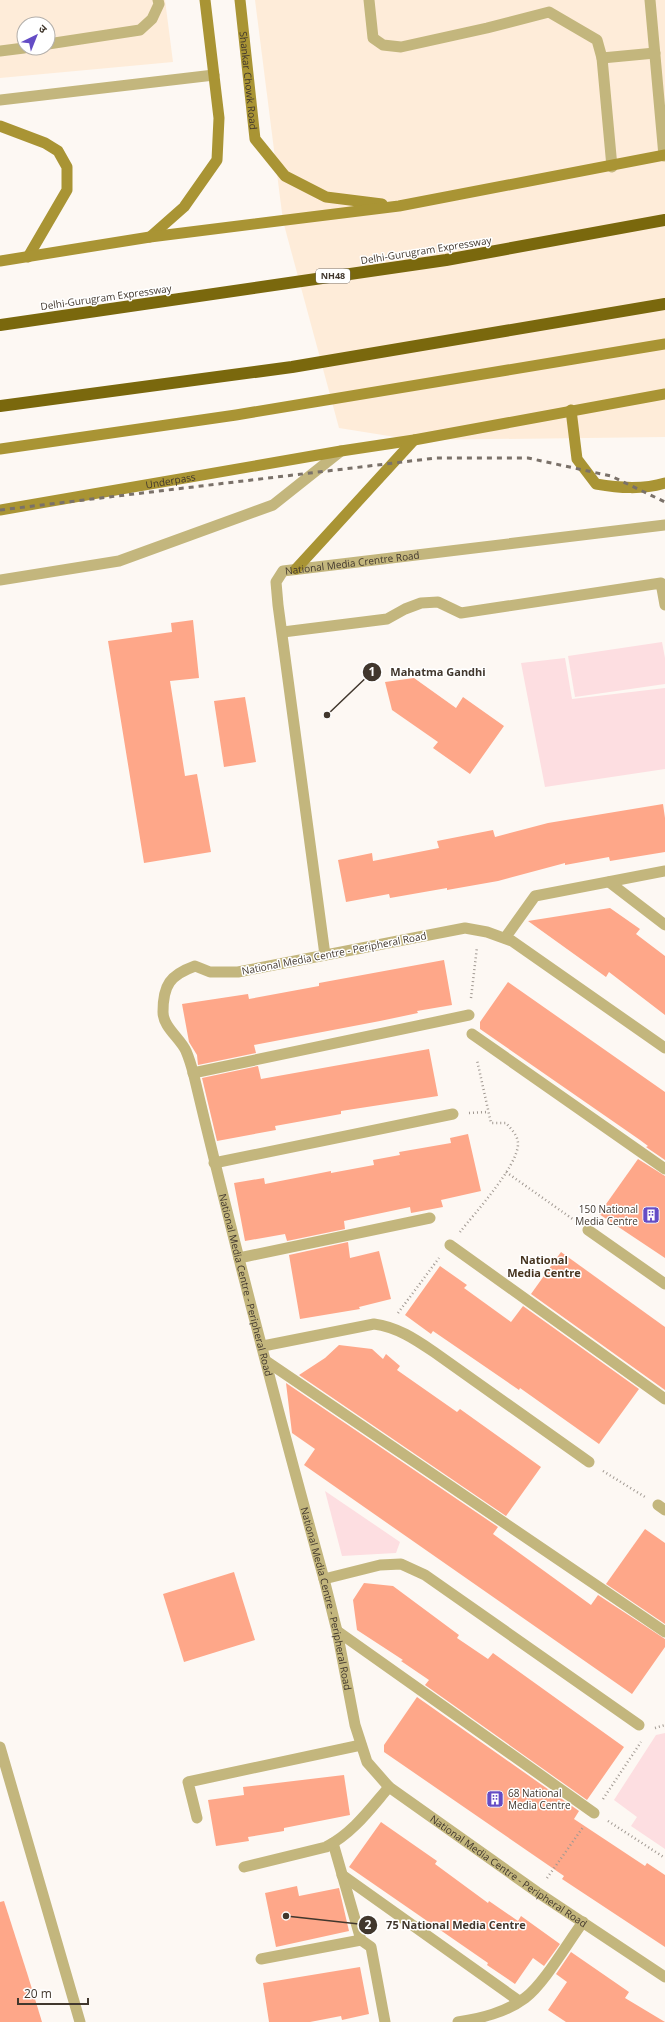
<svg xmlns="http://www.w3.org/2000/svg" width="665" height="2022" viewBox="0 0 665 2022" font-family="'Open Sans','Noto Sans Devanagari',sans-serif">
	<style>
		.built { fill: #feecd9; fill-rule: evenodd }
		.green { fill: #fddee1 }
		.building { fill: #fea789 }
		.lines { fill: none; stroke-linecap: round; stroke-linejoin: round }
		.path { stroke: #a19992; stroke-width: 2.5; stroke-dasharray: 1 3; stroke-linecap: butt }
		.service { stroke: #c3b67d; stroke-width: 11 }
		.minor { stroke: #c3b67d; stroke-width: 11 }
		.tertiary { stroke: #c3b67d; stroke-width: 11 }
		.secondary { stroke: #a99434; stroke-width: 11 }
		.motorway { stroke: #7a680d; stroke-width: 12 }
		.rail { stroke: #7a7169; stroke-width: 3; stroke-dasharray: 5 5; stroke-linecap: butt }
		.labels { text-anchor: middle; stroke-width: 3; stroke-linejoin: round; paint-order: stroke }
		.shield { fill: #fff; stroke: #7a736c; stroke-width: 1 }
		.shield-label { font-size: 9px; font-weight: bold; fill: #41372d }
		.street-label { font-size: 10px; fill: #41372d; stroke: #fff }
		.poi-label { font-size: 10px; fill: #41372d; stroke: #fff; text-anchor: end }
		.neighbourhood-label { font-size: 11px; font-weight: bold; fill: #473520; stroke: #fff }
		.leader { fill: none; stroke: #41372d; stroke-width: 1.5 }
		.callout-dot { fill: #41372d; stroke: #fff; stroke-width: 1.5 }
		.mark-label { font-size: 12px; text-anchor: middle; font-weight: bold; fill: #fff }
		.callout-label { font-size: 11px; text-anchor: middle; font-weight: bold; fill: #41372d; stroke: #fff; stroke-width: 3; stroke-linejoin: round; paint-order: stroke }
	</style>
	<rect width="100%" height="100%" fill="#fdf8f3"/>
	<g class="built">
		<path d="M 0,0 L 165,0 L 173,62 L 0,78 ZM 24,24 L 48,24 L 48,48 L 24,48 Z"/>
		<path d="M 255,0 L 665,0 L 665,437 L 414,440 L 339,428 L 283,221 Z"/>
	</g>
	<g class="green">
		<path d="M 662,642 L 665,658 L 665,684 L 575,697 L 568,656 Z"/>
		<path d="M 565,658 L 572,699 L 665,688 L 665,769 L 545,787 L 521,663 Z"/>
		<path d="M 325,1491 L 400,1542 L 396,1553 L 342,1556 Z"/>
		<path d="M 665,1733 L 665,1849 L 631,1826 L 637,1817 L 614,1800 L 656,1735 Z"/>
	</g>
	<g class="building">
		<path d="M 193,620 L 199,678 L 170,681 L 185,776 L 197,774 L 211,852 L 144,863 L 108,641 L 172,632 L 171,623 Z"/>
		<path d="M 414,678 L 456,708 L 463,697 L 504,726 L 470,774 L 433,748 L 438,742 L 392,710 L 385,682 Z"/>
		<path d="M 245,697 L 256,762 L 224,767 L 214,701 Z"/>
		<path d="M 663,804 L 665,818 L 665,852 L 610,861 L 609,857 L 565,865 L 565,863 L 498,881 L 447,890 L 447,888 L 390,898 L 389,894 L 346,902 L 338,860 L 372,853 L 373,861 L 439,848 L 437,841 L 493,830 L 495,837 L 548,823 Z"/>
		<path d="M 610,908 L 640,929 L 636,934 L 665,956 L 665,1015 L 609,972 L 606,977 L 528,921 Z"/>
		<path d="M 444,960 L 452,1005 L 417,1011 L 418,1013 L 380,1021 L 254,1045 L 256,1053 L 198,1065 L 197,1055 L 189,1042 L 182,1004 L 248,994 L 249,999 L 319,986 L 319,983 Z"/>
		<path d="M 508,982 L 665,1092 L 665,1160 L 646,1147 L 648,1146 L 640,1140 L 480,1029 L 480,1022 Z"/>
		<path d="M 429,1049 L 438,1096 L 341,1111 L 341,1114 L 275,1126 L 276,1130 L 217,1141 L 202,1078 L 258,1066 L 261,1079 Z"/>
		<path d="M 468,1134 L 481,1191 L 441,1200 L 443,1207 L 411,1213 L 410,1207 L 344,1221 L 345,1229 L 287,1241 L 285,1234 L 245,1241 L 234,1183 L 264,1178 L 265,1184 L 331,1171 L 331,1173 L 374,1165 L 373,1160 L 400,1155 L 399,1152 L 451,1143 L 450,1138 Z"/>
		<path d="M 638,1159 L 665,1176 L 665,1258 L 599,1214 Z"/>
		<path d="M 348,1242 L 350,1258 L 379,1251 L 391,1299 L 359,1307 L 360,1309 L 300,1319 L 289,1255 Z"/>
		<path d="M 561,1252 L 665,1327 L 665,1390 L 531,1294 Z"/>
		<path d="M 440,1266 L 467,1285 L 464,1288 L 511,1322 L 523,1306 L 639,1389 L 599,1444 L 520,1388 L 519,1390 L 433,1331 L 431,1334 L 405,1315 Z"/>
		<path d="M 339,1345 L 372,1349 L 383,1359 L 386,1354 L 400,1366 L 397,1370 L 457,1412 L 460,1409 L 541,1467 L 506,1516 L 299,1375 L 325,1358 Z"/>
		<path d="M 286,1383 L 498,1527 L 493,1534 L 591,1605 L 598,1595 L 665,1639 L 665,1647 L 632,1694 L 304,1465 L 315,1449 L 292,1433 Z"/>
		<path d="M 645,1529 L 665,1543 L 665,1624 L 606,1584 Z"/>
		<path d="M 234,1572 L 255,1640 L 184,1662 L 163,1594 Z"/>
		<path d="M 364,1583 L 393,1586 L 459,1635 L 457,1638 L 488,1659 L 493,1653 L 624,1747 L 587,1800 L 425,1685 L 429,1680 L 401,1661 L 403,1660 L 357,1630 L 353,1600 Z"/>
		<path d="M 417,1697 L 579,1811 L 574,1819 L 645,1866 L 647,1863 L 665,1875 L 665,1947 L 562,1879 L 564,1876 L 384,1752 L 384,1745 Z"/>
		<path d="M 344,1775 L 350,1815 L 284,1828 L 284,1831 L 248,1837 L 249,1841 L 216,1846 L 208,1800 L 244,1795 L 243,1787 Z"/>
		<path d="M 381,1822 L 437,1861 L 435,1864 L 488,1903 L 489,1901 L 518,1921 L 521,1916 L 560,1944 L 544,1966 L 533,1958 L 515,1984 L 487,1965 L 488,1963 L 349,1867 Z"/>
		<path d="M 297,1886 L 299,1896 L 339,1888 L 349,1931 L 276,1947 L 265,1893 Z"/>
		<path d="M 4,1901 L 28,1976 L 42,2022 L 0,2022 L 0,1902 Z"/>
		<path d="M 571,1952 L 629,1992 L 625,1998 L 665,2022 L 566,2022 L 548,2010 L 567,1982 L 556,1974 Z"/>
		<path d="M 360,1967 L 369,2014 L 342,2020 L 341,2016 L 310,2022 L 269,2022 L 263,1983 Z"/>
	</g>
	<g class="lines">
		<g class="path">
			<path d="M 471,998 L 477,947"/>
			<path d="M 469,1113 L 488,1112"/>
			<path d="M 506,1172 L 574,1220"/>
			<path d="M 460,1232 C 474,1214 518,1166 518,1144 C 518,1135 511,1129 506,1123 L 491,1123 L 477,1060"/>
			<path d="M 398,1313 L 439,1258"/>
			<path d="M 603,1471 L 645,1497"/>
			<path d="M 655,1728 L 665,1725"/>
			<path d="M 603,1799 L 641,1742"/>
			<path d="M 608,1821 L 665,1858"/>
			<path d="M 547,1878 L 584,1826"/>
		</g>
		<g class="service">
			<path d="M 369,0 L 373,38 L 383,45 L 401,47 L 487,28 L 549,12 L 597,40 L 602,58 L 655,53"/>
			<path d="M 650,0 L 664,156"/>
			<path d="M 48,44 L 140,30 L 152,19 L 159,4 L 158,0"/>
			<path d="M 0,51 L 24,48"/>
			<path d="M 602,58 L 612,167"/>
			<path d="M 609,882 L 665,925"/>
			<path d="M 472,1034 L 665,1169"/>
			<path d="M 193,1073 L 469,1015"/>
			<path d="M 450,1245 L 665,1399"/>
			<path d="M 239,1258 L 430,1218"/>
			<path d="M 266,1361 L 665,1632"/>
			<path d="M 337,1631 L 594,1813"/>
			<path d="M 0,1747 L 80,2022"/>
			<path d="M 197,1818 L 188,1782 L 361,1745"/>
			<path d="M 333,1843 L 361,1940 L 371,1947 L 385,2022"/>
			<path d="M 342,1875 L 519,2001"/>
			<path d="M 261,1959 L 361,1940"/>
		</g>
		<g class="minor">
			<path d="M 0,100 L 214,75"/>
			<path d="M 283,632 L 387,619 L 405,609 L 421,603 L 438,602 L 461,613 L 661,583 L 665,605"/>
			<path d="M 505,938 L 535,896 L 665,871"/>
			<path id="s1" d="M 325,955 L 278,605 L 276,582 L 283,571 L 665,525"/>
			<path id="s2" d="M 665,1048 L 512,941 L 487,932 L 465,928 L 238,972 L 210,972 L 195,966 C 170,975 163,985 163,1012 C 163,1027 180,1038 186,1051 C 189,1058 192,1068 194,1076 C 234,1244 278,1412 324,1579 L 337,1631 L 355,1725 L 367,1762 L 389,1787 L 537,1892 L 665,1977"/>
			<path d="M 214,1163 L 453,1114"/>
			<path d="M 588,1230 L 665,1284"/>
			<path d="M 263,1346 L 374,1324 C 397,1327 415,1339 434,1352 L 589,1462"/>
			<path d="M 658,1505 L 665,1510"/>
			<path d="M 324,1579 L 380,1565 L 401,1564 L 425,1575 L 639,1725"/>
			<path d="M 244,1867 L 326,1847 C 353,1833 370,1809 389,1787"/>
			<path d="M 458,2022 C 481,2018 505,2013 525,1998 C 544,1984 568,1942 583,1922"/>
		</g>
		<path class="tertiary" d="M 0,580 L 119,561 L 273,505 L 341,451"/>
		<g class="secondary">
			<path id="s3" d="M 240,0 L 255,139 L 285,176 L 326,197 L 382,204"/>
			<path d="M 0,126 L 45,143 L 58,151 L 67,167 L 67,190 L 28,257"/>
			<path d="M 150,237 L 184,207 L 217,160 L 219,118 L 205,0"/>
			<path d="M 0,261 L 150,237 L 399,206 L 665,155"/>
			<path d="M 571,410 L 577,459 L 596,484 C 619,488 642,490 665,483"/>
			<path d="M 0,449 L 236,415 L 665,344"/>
			<path id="s4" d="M 0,510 L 341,451 L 414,440 L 665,394"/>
			<path d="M 296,569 L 414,440"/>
		</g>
		<g class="motorway">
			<path d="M 0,325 L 446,260 L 665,220"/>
			<path d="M 0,406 L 292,367 L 665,304"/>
		</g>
		<path class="rail" d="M 0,510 L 436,458 L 528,458 L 611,476 L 665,502"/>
	</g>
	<defs>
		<symbol id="building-square" viewBox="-11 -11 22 22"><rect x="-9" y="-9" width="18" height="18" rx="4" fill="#644cc5" stroke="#fff"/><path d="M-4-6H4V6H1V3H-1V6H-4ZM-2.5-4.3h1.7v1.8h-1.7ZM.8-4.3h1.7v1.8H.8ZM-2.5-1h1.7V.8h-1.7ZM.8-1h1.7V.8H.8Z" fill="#fff"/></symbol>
	</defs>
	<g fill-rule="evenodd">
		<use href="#building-square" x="641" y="1205" width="20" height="20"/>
		<use href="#building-square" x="485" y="1789" width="20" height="20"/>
	</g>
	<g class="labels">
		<rect class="shield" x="316" y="269" width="34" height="14" rx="3"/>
		<g class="shield-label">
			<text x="333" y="279">NH48</text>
		</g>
		<g class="street-label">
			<text dy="4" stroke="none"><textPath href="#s3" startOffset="81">Shankar Chowk Road</textPath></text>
			<text transform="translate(426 250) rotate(-9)" y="4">Delhi-Gurugram Expressway</text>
			<text transform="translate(106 297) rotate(-8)" y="4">Delhi-Gurugram Expressway</text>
			<text dy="4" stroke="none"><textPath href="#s4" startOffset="173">Underpass</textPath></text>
			<text dy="4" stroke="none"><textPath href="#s1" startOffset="459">National Media Crentre Road</textPath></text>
			<text transform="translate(334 953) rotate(-11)" y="4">National Media Centre - Peripheral Road</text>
			<text dy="4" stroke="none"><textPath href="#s2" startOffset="860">National Media Centre - Peripheral Road</textPath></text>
			<text dy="4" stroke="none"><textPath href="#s2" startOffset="1184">National Media Centre - Peripheral Road</textPath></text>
			<text dy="4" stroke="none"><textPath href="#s2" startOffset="1532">National Media Centre - Peripheral Road</textPath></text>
		</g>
		<g class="poi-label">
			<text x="638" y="1213">150 National<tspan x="638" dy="12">Media Centre</tspan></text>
			<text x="508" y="1797" text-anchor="start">68 National<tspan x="508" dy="12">Media Centre</tspan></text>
		</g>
		<g class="neighbourhood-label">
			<text x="544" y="1264">National<tspan x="544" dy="13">Media Centre</tspan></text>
		</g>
	</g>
	<path class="leader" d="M327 715L372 672M286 1916L368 1925"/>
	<g class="callout-dot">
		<circle cx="327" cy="715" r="4"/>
		<circle cx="286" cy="1916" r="4"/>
		<circle cx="372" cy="672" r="10"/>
		<circle cx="368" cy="1925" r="10"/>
	</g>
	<g class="mark-label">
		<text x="372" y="676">1</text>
		<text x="368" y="1929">2</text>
	</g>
	<g class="callout-label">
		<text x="438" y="676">Mahatma Gandhi</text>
		<text x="456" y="1929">75 National Media Centre</text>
	</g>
	<g transform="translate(36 36) rotate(43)"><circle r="19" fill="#ffffff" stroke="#b3afab"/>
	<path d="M0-3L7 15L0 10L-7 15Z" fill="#644cc5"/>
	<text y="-6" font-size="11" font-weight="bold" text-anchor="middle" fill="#41372d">उ</text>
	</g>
	<path d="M18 1998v6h70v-6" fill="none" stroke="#41372d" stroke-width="2"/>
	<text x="24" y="1998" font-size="12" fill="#41372d" stroke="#ffffff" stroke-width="3" paint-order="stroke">20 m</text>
</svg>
